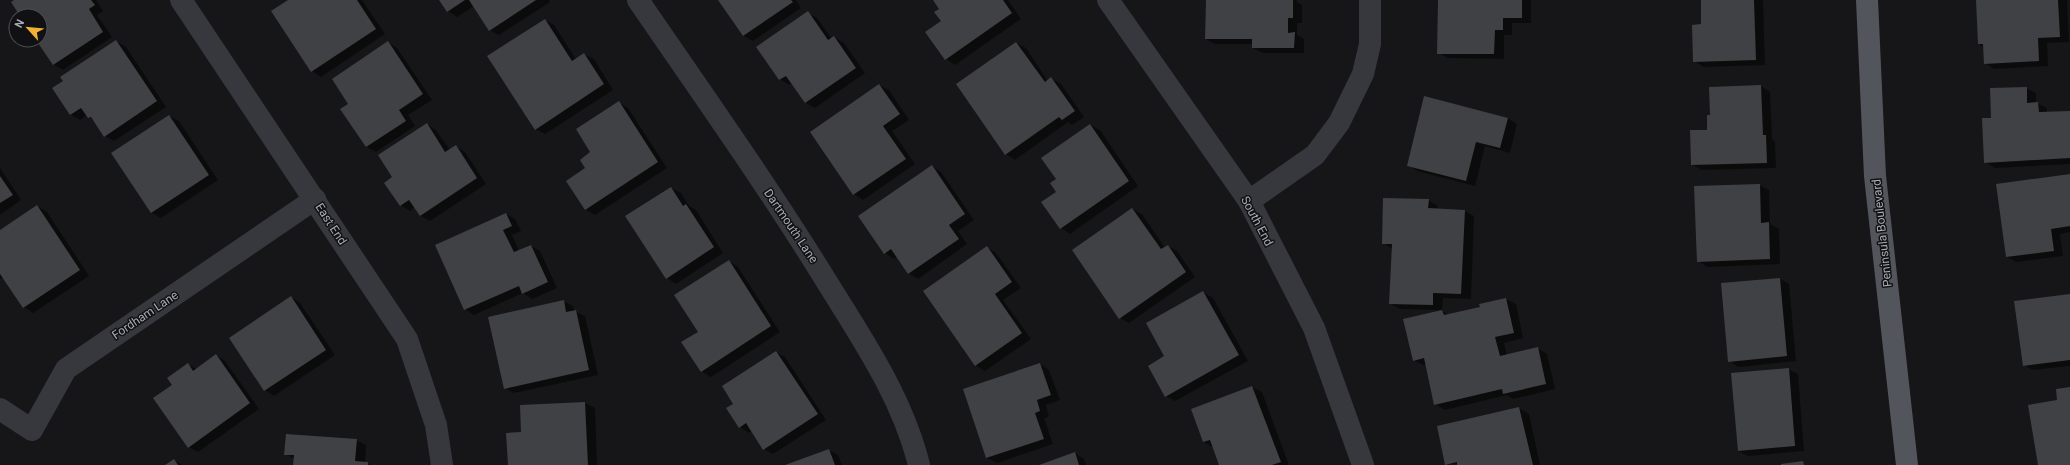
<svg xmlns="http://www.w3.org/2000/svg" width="2070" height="465" viewBox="0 0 2070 465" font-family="Roboto,sans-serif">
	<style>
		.shadow { fill: #0007 }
		.building { fill: #404145 }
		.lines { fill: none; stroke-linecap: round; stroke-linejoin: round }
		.minor { stroke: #37383d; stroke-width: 22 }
		.major { stroke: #53555c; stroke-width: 22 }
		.labels { text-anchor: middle; stroke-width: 3; stroke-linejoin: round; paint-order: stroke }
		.street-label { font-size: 12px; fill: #a8adb8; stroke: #111113 }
	</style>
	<rect width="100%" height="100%" fill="#161618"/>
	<g class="shadow">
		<path d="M 16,0 L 96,0 L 103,11 L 97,15 L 112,37 L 63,70 L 54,65 L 38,40 L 40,40 L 40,16 L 22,16 Z"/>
		<path d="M 290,0 L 362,0 L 385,34 L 321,77 L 312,71 Z"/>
		<path d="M 440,0 L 549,0 L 550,2 L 499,35 L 490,30 L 474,6 L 457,17 L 448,11 Z"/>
		<path d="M 719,0 L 796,0 L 801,8 L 753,41 L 744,36 Z"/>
		<path d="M 934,0 L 1008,0 L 1021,19 L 955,65 L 946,59 L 940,9 Z"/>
		<path d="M 1207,0 L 1297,0 L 1297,2 L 1302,5 L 1302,23 L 1297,23 L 1297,35 L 1304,39 L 1304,53 L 1263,53 L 1253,48 L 1253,44 L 1215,44 L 1206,39 Z"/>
		<path d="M 1439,0 L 1531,0 L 1531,23 L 1512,23 L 1512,35 L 1504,35 L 1504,59 L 1448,58 L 1438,53 Z"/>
		<path d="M 1702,0 L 1763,0 L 1765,65 L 1704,67 L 1694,61 L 1702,25 Z"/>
		<path d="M 1977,0 L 2067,0 L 2069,42 L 2047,43 L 2048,66 L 1994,69 L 1985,63 L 1984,47 L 1979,44 Z"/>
		<path d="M 808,13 L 817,18 L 832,39 L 834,37 L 844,43 L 865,73 L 815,108 L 806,103 L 792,83 L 789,85 L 780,79 Z"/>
		<path d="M 545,20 L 554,25 L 576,59 L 584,54 L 594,59 L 613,90 L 545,134 L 535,129 Z"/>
		<path d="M 116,41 L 126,47 L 166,107 L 114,141 L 105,136 L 95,122 L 87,115 L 80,120 L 71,115 Z"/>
		<path d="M 388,42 L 397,48 L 432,100 L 408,115 L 415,126 L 376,152 L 367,147 L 342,109 L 350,104 Z"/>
		<path d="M 1016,43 L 1026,48 L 1048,81 L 1051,78 L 1061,84 L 1084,117 L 1072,125 L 1068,122 L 1015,160 L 1006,154 Z"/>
		<path d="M 879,85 L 889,90 L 909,120 L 892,131 L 915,164 L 863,200 L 854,194 L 811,132 Z"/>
		<path d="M 1761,86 L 1770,92 L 1772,139 L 1775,142 L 1776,168 L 1701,170 L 1692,164 L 1708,130 Z"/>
		<path d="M 2026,88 L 2036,93 L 2036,103 L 2047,108 L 2047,112 L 2070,112 L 2070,164 L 1995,168 L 1985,162 L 1992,119 Z"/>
		<path d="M 619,103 L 628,108 L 667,168 L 595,215 L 585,209 L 586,168 L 592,153 Z"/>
		<path d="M 169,116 L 179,121 L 218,180 L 161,218 L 152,213 L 113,153 Z"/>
		<path d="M 1508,118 L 1517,124 L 1510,153 L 1485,146 L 1475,186 L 1417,171 L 1408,165 Z"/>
		<path d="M 427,124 L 436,130 L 450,150 L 456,146 L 465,152 L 486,184 L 430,221 L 421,216 L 415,207 L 410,211 L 400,205 L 394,178 Z"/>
		<path d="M 1090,125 L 1100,130 L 1138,186 L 1070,234 L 1061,228 L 1057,179 Z"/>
		<path d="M 932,166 L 941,172 L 974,220 L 958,231 L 967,244 L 918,279 L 908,273 L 897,257 L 894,259 L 885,253 Z"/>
		<path d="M 0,168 L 21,200 L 0,215 Z"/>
		<path d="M 2070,175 L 2070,232 L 2060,234 L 2063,256 L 2016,262 L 2007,257 Z"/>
		<path d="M 1759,185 L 1769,190 L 1770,224 L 1779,229 L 1780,264 L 1707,267 L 1698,261 Z"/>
		<path d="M 671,188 L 681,193 L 689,206 L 696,210 L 723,253 L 676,284 L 667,278 Z"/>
		<path d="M 1428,200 L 1438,206 L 1438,210 L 1464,211 L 1474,216 L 1471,299 L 1443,298 L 1442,311 L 1449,315 L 1482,307 L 1481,304 L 1506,299 L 1516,304 L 1523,338 L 1504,343 L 1507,355 L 1537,348 L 1547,354 L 1555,389 L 1513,399 L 1507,395 L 1445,410 L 1435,404 L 1426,365 L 1423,365 L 1414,360 L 1442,310 L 1400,309 L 1390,304 L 1392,249 L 1383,243 Z"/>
		<path d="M 37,206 L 47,212 L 89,276 L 33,313 L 24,307 L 5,279 L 0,278 L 0,231 Z"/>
		<path d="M 1132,209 L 1142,214 L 1165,248 L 1168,246 L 1177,251 L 1195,277 L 1129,323 L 1120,318 Z"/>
		<path d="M 506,214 L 515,219 L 521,231 L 512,235 L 519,251 L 531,246 L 540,251 L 557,288 L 532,299 L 523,293 L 474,315 L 465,309 Z"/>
		<path d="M 987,247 L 996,253 L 1021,288 L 1003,300 L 1031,339 L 985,371 L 975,365 Z"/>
		<path d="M 729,261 L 738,267 L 780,332 L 711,377 L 701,371 L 699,332 Z"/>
		<path d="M 1780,279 L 1789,284 L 1796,361 L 1738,367 L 1729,361 Z"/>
		<path d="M 1203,292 L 1213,298 L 1248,361 L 1175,401 L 1166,396 Z"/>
		<path d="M 2070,295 L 2070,366 L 2033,370 L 2023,365 Z"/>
		<path d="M 291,297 L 300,303 L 335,355 L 274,396 L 265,390 Z"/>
		<path d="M 563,301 L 573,306 L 574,311 L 585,316 L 598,375 L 514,393 L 504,388 Z"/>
		<path d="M 776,352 L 785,357 L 826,420 L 773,454 L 764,449 L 752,431 L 749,433 L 740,427 L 734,404 Z"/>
		<path d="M 216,355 L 225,361 L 259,409 L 198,452 L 188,447 L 174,386 L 189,365 L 197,369 Z"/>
		<path d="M 1040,364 L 1049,370 L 1060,400 L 1046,405 L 1049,417 L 1044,418 L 1053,444 L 997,463 L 987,458 L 964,390 Z"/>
		<path d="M 1788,369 L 1798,374 L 1804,451 L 1748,456 L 1738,451 Z"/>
		<path d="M 1252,387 L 1262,392 L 1289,465 L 1220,465 L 1214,448 L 1204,442 L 1192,409 Z"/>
		<path d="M 585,403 L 595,408 L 597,465 L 509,465 L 522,433 L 521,406 Z"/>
		<path d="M 1519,408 L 1529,414 L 1540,465 L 1446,464 Z"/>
		<path d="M 356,440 L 366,445 L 365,463 L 371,465 L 294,465 L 295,459 L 285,454 Z"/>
		<path d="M 829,450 L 838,455 L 842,465 L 788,465 Z"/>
		<path d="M 1075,453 L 1084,459 L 1086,465 L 1041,465 Z"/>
		<path d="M 174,460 L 183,465 L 167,465 Z"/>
	</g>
	<g class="building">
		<path d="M 14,0 L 91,0 L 95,5 L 89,9 L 103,32 L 53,65 L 36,40 L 40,40 L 40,16 L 20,16 L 11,2 Z"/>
		<path d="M 288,0 L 357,0 L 376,29 L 311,72 L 271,11 Z"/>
		<path d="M 439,0 L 465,0 L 447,12 Z"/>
		<path d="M 469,0 L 536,0 L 489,31 Z"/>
		<path d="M 718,0 L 791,0 L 793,2 L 743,36 Z"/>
		<path d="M 933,0 L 1003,0 L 1012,13 L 945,60 L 925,32 L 941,21 L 934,12 L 939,9 Z"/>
		<path d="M 1206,0 L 1293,0 L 1293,18 L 1288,18 L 1288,33 L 1295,32 L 1294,48 L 1252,48 L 1252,39 L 1205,39 Z"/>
		<path d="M 1438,0 L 1522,0 L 1522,18 L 1503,18 L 1503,30 L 1495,30 L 1494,54 L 1437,54 Z"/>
		<path d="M 1701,0 L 1754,0 L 1756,60 L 1693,62 L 1692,25 L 1701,24 Z"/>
		<path d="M 1976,0 L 2058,0 L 2060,37 L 2038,38 L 2039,61 L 1984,64 L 1983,44 L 1978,44 Z"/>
		<path d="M 808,11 L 828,40 L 834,36 L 856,68 L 805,103 L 786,76 L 779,80 L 756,47 Z"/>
		<path d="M 545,19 L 572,61 L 584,53 L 604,84 L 535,130 L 487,56 Z"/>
		<path d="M 116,40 L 157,101 L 104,137 L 91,117 L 88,118 L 81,108 L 70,115 L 52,88 L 63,81 L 60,77 Z"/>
		<path d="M 388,41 L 423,94 L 399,110 L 406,121 L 366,147 L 340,109 L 348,104 L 332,79 Z"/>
		<path d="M 1016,42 L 1045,82 L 1051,77 L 1075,111 L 1062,120 L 1059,117 L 1005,155 L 956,84 Z"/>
		<path d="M 879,84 L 900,114 L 883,126 L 906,159 L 853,195 L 810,132 Z"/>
		<path d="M 1761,85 L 1763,135 L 1766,135 L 1767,163 L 1691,165 L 1690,130 L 1707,130 L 1707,115 L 1710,115 L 1709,87 Z"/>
		<path d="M 2027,87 L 2027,103 L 2038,102 L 2039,112 L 2070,111 L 2070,158 L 1984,163 L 1982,118 L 1991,118 L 1990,88 Z"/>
		<path d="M 1424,96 L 1508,118 L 1500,148 L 1476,142 L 1466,181 L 1407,166 Z"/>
		<path d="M 619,101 L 658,162 L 585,210 L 566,181 L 585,168 L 580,160 L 590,152 L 576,129 Z"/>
		<path d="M 169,115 L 209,175 L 151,213 L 111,153 Z"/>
		<path d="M 427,123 L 445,152 L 456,145 L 477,178 L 420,216 L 409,200 L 400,206 L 384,183 L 392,177 L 378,155 Z"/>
		<path d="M 1090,124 L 1129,181 L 1060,229 L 1041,202 L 1056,192 L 1050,183 L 1056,179 L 1041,158 Z"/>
		<path d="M 932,165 L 965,214 L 949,225 L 959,239 L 908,274 L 891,249 L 884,254 L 858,216 Z"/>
		<path d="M 2070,174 L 2070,226 L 2051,229 L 2054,251 L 2006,257 L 1996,184 Z"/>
		<path d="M 0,176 L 13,195 L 0,203 Z"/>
		<path d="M 1760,184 L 1761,223 L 1769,222 L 1770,259 L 1697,262 L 1694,186 Z"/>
		<path d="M 671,187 L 683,206 L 686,204 L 714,247 L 666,279 L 625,216 Z"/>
		<path d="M 1383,198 L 1429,199 L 1428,208 L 1465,210 L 1461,294 L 1433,293 L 1433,305 L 1389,304 L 1392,244 L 1382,244 Z"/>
		<path d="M 37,205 L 80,270 L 23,308 L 0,274 L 0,230 Z"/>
		<path d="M 1132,208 L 1161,249 L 1168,245 L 1186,272 L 1119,319 L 1072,250 Z"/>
		<path d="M 506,213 L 512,226 L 503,230 L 514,252 L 531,245 L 548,282 L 522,294 L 519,286 L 464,310 L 435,245 Z"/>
		<path d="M 987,246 L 1012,282 L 995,294 L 1022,333 L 975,366 L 923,291 Z"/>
		<path d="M 729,260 L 771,326 L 701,372 L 681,342 L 698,332 L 674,295 Z"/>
		<path d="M 1780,278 L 1787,356 L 1728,362 L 1721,283 Z"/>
		<path d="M 1203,291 L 1239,355 L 1165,397 L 1148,366 L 1164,356 L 1146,323 Z"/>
		<path d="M 2070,294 L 2070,360 L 2023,366 L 2014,301 Z"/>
		<path d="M 291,296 L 326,350 L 264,391 L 229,338 Z"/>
		<path d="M 1506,298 L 1514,333 L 1495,337 L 1500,356 L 1538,347 L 1546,384 L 1503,394 L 1502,389 L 1434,405 L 1424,358 L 1413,361 L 1403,319 L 1442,310 L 1444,315 L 1480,307 L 1479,304 Z"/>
		<path d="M 564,300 L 566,312 L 576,310 L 589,370 L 504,389 L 488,317 Z"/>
		<path d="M 776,351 L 818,414 L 763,450 L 746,423 L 739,428 L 726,408 L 733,404 L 722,386 Z"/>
		<path d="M 216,354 L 250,403 L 188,448 L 153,398 L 172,385 L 167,378 L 188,363 L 193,371 Z"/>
		<path d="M 1040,363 L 1051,395 L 1037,400 L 1040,411 L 1035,413 L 1044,439 L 986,458 L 963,389 Z"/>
		<path d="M 1789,368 L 1795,446 L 1738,451 L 1731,373 Z"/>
		<path d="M 1252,386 L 1281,462 L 1272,465 L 1219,465 L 1210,440 L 1203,442 L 1191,409 Z"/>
		<path d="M 2070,387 L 2070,465 L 2038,465 L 2028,405 L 2057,400 L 2056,389 Z"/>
		<path d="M 585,402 L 588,465 L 508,465 L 506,433 L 521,432 L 520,405 Z"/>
		<path d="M 1519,407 L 1533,465 L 1457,465 L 1457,462 L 1445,465 L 1437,426 Z"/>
		<path d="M 286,434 L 357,439 L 355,461 L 368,462 L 368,465 L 293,465 L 294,455 L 284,455 Z"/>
		<path d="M 829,449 L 835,465 L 785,465 Z"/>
		<path d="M 1075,452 L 1079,465 L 1039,465 Z"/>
		<path d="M 174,459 L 178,465 L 165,465 Z"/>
		<path d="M 1803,461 L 1804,465 L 1781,465 L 1781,464 Z"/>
	</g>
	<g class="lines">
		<g class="minor">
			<path d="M 181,0 L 407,339 L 436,425 L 442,465"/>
			<path d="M 638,0 C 703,95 770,189 830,287 C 865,343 903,400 919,465"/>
			<path d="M 1108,0 L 1249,201 L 1314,328 L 1363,465"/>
			<path d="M 1249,201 L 1315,155 L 1339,123 L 1363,74 L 1370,44 L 1370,0"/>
			<path d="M 0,409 L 32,430 L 66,369 L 315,199"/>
		</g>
		<path class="major" d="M 1867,0 L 1875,176 L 1907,465"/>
	</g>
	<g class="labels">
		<g class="street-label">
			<text transform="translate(1257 221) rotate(62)" y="4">South End</text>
			<text transform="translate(331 224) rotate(57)" y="4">East End</text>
			<text transform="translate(791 226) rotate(56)" y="4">Dartmouth Lane</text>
			<text transform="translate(1882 233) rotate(-96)" y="4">Peninsula Boulevard</text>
			<text transform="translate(145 315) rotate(-34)" y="4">Fordham Lane</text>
		</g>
	</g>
	<g transform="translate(28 28) rotate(297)"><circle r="19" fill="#111113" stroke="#4d4f55"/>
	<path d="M0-3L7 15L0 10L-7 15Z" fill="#f2b134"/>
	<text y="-6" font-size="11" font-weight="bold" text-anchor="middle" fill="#a8adb8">N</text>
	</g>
</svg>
